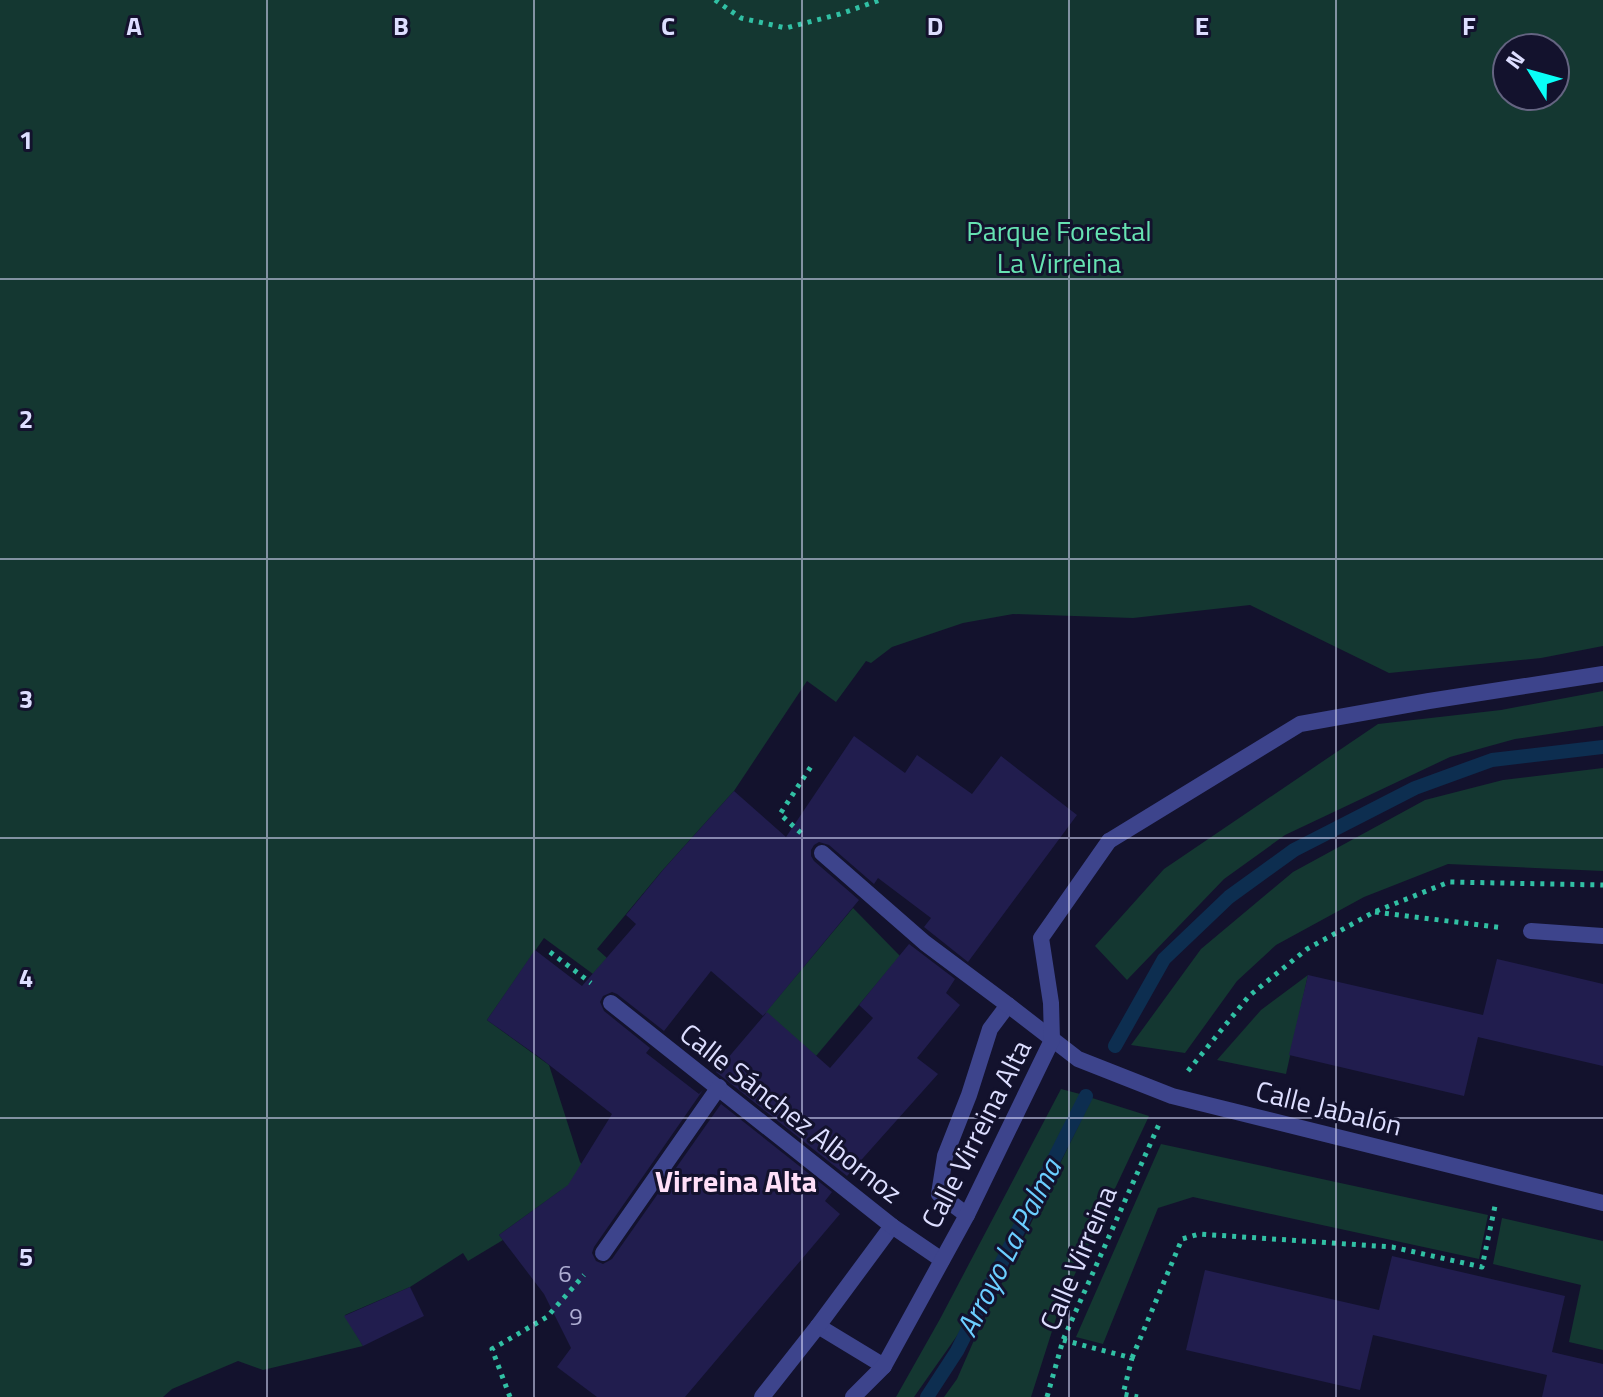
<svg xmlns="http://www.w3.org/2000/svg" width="1603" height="1397" viewBox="0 0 1603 1397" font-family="'Titillium Web',sans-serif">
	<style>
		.green { fill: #143731; fill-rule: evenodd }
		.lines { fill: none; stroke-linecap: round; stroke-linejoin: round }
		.stream { stroke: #0d2e50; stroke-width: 14 }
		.building { fill: #211d4e }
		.path { stroke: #31c0a4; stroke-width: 5; stroke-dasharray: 4 6; stroke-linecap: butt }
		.service { stroke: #3d448c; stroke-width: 16 }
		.minor { stroke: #3d448c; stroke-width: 16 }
		.grid { fill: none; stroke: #dddeff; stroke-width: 2; stroke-opacity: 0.55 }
		.labels { text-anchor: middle; stroke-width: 6; stroke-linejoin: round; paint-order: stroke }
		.number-label { font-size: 24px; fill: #aeaed3 }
		.park-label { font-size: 28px; fill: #66e2b2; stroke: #13122d }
		.street-label { font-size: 28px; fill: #dddeff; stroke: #13122d }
		.neighbourhood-label { font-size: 30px; font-weight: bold; fill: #ffdff8; stroke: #13122d }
		.water-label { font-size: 30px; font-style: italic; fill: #6bceff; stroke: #13122d }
		.grid-label { font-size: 26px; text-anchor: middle; font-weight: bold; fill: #dddeff; stroke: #13122d; stroke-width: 6; stroke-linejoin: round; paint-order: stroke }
	</style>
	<rect width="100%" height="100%" fill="#13122d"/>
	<g class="green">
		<path d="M 0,0 L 1603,0 L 1603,646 L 1541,658 L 1389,673 L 1250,605 L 1133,618 L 1013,614 L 963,623 L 892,647 L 871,663 L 866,661 L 836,702 L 807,681 L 734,791 L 661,872 L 597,949 L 607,958 L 593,974 L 544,938 L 487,1020 L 549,1065 L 580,1162 L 612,1204 L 576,1186 L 560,1191 L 499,1235 L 503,1240 L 468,1261 L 463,1253 L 410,1287 L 345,1315 L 363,1346 L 263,1370 L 238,1361 L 172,1389 L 163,1397 L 0,1397 ZM 1507,48 L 1555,48 L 1555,96 L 1507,96 Z"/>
		<path d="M 1603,691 L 1603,726 L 1515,739 L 1450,757 L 1285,835 L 1224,879 L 1127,980 L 1095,946 L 1164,869 L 1378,724 L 1501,710 Z"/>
		<path d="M 1603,768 L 1603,871 L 1448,864 L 1364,897 L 1276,945 L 1237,981 L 1185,1053 L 1131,1045 L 1201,949 L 1293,872 L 1425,800 L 1503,780 Z"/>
		<path d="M 853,908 L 900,956 L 816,1056 L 765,1013 Z"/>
		<path d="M 1308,975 L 1286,1074 L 1217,1060 L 1261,1010 Z"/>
		<path d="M 1061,1089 L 1080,1094 L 961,1330 L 914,1397 L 896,1397 L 940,1319 Z"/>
		<path d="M 1092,1098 L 1149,1116 L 1060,1306 L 1031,1397 L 944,1397 L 957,1379 L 975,1338 Z"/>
		<path d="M 1161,1144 L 1488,1215 L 1479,1259 L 1193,1197 L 1158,1208 L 1103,1344 L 1076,1337 Z"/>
		<path d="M 1502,1218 L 1603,1241 L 1603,1350 L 1569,1342 L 1581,1285 L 1493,1264 Z"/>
	</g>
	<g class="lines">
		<g class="stream">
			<path d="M 1115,1046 L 1164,959 L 1229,897 L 1294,850 L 1415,788 L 1492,760 L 1603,747"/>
			<path d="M 927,1397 L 957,1351 L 1086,1096"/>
		</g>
	</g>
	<g class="building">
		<path d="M 854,736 L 905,773 L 917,755 L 972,794 L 1001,756 L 1077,815 L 968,962 L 924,927 L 931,918 L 878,878 L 874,884 L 829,845 L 819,842 L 814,845 L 811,850 L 811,856 L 814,861 L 859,900 L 763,1016 L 711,971 L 664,1031 L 617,994 L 612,992 L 603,996 L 600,1002 L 604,1011 L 650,1048 L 646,1053 L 699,1094 L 703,1090 L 594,1247 L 592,1253 L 596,1261 L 603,1264 L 612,1259 L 721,1104 L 832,1192 L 825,1201 L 840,1214 L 685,1397 L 597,1397 L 557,1367 L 571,1348 L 544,1294 L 499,1235 L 568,1185 L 612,1114 L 539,1057 L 487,1020 L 535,950 L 582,986 L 636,924 L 626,915 L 663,870 L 734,791 L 786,837 Z"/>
		<path d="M 909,944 L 955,979 L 946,993 L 960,1005 L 917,1058 L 938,1074 L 847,1176 L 716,1072 L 767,1012 L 830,1068 L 873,1018 L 859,1005 Z"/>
		<path d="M 1497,959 L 1603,984 L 1603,1066 L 1478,1037 L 1464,1096 L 1289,1055 L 1308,975 L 1483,1015 Z"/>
		<path d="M 1392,1256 L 1565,1296 L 1552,1352 L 1603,1364 L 1603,1397 L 1542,1397 L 1547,1375 L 1373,1335 L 1360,1390 L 1186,1350 L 1205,1270 L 1379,1310 Z"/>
		<path d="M 410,1287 L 424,1316 L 363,1346 L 344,1316 Z"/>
	</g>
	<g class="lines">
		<g class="path">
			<path d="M 715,0 L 741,18 L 786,28 L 840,14 L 880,0"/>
			<path d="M 801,833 L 780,814 L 812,765"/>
			<path d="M 1375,912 L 1504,928"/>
			<path d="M 550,952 L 591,983"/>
			<path d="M 1188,1071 L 1249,996 L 1307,949 L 1374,912 L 1449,882 L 1603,885"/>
			<path d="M 1063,1340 L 1132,1358 L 1123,1394 L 1138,1397"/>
			<path d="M 1132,1358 L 1182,1239 L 1199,1234 L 1392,1247 L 1482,1267 L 1495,1206"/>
			<path d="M 510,1397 L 492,1349 L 547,1317 L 584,1275"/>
			<path d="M 1047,1397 L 1063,1340 L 1160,1122"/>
		</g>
		<g class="service">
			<path d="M 1109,841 L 1300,724 L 1429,701 L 1603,674"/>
			<path d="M 1531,931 L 1603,936"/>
			<path d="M 967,1215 L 939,1194 L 945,1156 L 969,1095 L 990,1029 L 1008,1005"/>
			<path d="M 818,1326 L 884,1366"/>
			<path d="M 762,1397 L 818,1326 L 892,1226"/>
		</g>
		<g class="minor">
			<path d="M 822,853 L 925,943 L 1008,1005 L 1078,1059 L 1172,1096 L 1603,1203"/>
			<path d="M 611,1003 L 892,1226 L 942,1260"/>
			<path d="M 603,1253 L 719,1087"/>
			<path d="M 853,1397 L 884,1366 L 967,1215 L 1052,1040 L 1051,1003 L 1041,938 L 1109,841"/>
		</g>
	</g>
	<path class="grid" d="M 267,0 L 267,1397M 534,0 L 534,1397M 802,0 L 802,1397M 1069,0 L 1069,1397M 1336,0 L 1336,1397M 0,279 L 1603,279M 0,559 L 1603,559M 0,838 L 1603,838M 0,1118 L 1603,1118"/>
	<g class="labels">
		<g class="number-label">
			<text x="565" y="1282">6</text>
			<text x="576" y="1325">9</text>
		</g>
		<g class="park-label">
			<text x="1059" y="241">Parque Forestal<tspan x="1059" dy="32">La Virreina</tspan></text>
		</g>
		<g class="street-label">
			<text transform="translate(1329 1108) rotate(14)" y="10">Calle Jabalón</text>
			<text transform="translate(791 1113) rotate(38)" y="10">Calle Sánchez Albornoz</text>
			<text transform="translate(976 1134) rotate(-63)" y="10">Calle Virreina Alta</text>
			<text transform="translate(1078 1258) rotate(-67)" y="10">Calle Virreina</text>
		</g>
		<g class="neighbourhood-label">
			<text x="736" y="1192">Virreina Alta</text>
		</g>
		<g class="water-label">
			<text transform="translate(1009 1248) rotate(-63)" y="10">Arroyo La Palma</text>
		</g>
	</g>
	<g class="grid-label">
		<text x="134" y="35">A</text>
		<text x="401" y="35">B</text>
		<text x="668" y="35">C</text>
		<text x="935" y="35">D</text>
		<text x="1202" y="35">E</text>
		<text x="1469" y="35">F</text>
		<text x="26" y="149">1</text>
		<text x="26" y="428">2</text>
		<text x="26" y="708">3</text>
		<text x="26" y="987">4</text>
		<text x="26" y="1266">5</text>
	</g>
	<g transform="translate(1531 72) rotate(307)"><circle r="38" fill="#13122d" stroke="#646481" stroke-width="2"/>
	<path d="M0-6L14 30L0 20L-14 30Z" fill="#09fff7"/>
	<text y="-12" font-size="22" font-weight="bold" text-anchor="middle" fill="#dddeff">N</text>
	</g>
</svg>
